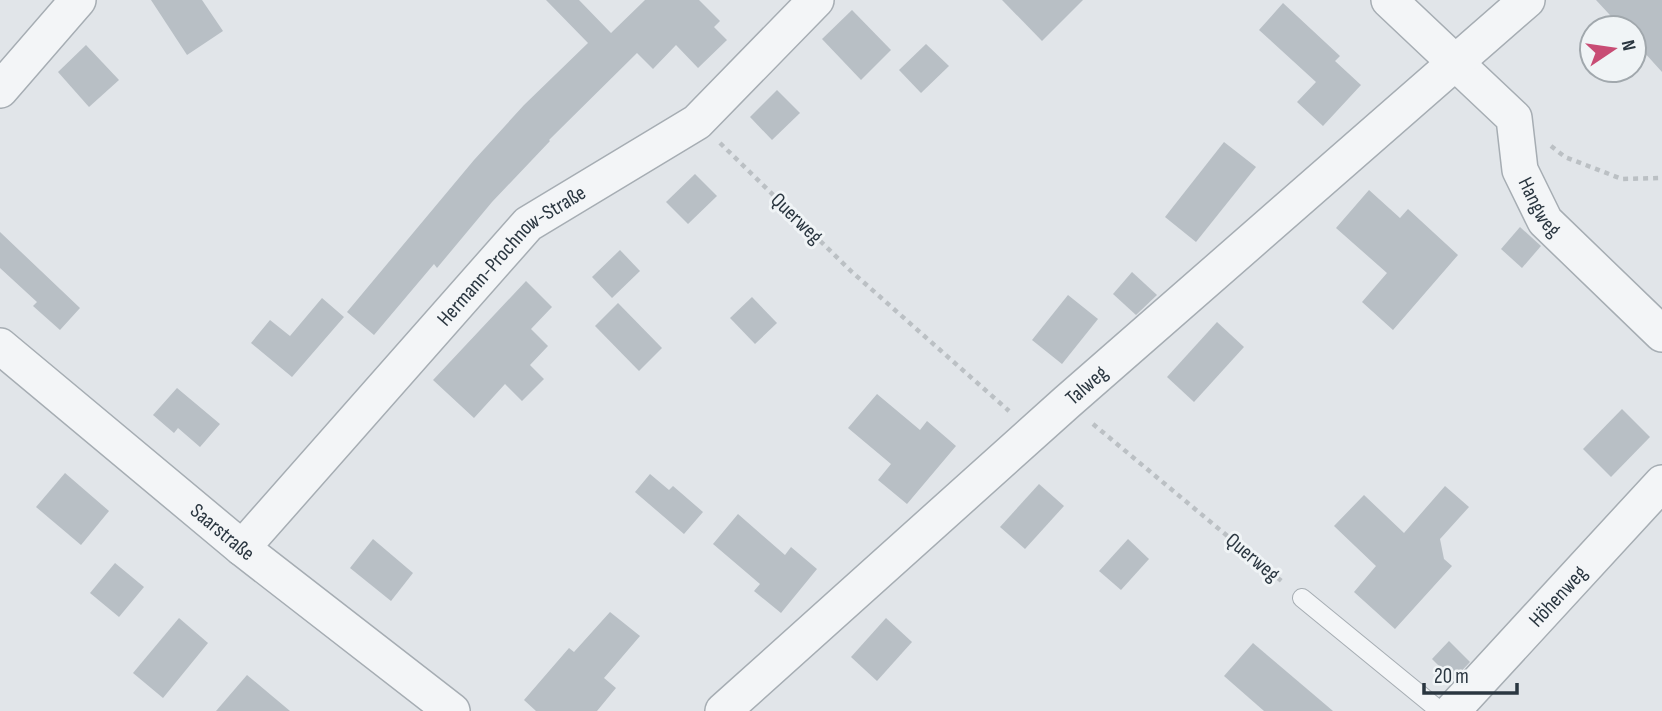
<svg xmlns="http://www.w3.org/2000/svg" width="1662" height="711" viewBox="0 0 1662 711" font-family="'Sofia Sans Condensed',sans-serif">
	<style>
		.building { fill: #b8bfc5 }
		.lines { fill: none; stroke-linecap: round; stroke-linejoin: round }
		.service-casing { stroke: #a6adb3; stroke-width: 20 }
		.minor-casing { stroke: #a6adb3; stroke-width: 38 }
		.path { stroke: #bbc0c4; stroke-width: 4.5; stroke-dasharray: 5 5; stroke-linecap: butt }
		.service { stroke: #f3f5f7; stroke-width: 18 }
		.minor { stroke: #f3f5f7; stroke-width: 35 }
		.labels { text-anchor: middle; stroke-width: 6; stroke-linejoin: round; paint-order: stroke }
		.street-label { font-size: 21px; fill: #2a3640; stroke: #f0f4f6 }
	</style>
	<rect width="100%" height="100%" fill="#e1e5e9"/>
	<g class="building">
		<path d="M 151,0 L 202,0 L 223,31 L 187,55 Z"/>
		<path d="M 546,0 L 579,0 L 611,33 L 645,0 L 699,0 L 720,21 L 714,27 L 727,40 L 698,68 L 676,45 L 653,69 L 637,53 L 549,140 L 550,141 L 492,202 L 437,268 L 434,264 L 374,335 L 347,312 L 474,160 L 524,105 L 588,43 Z"/>
		<path d="M 1002,0 L 1083,0 L 1042,41 Z"/>
		<path d="M 1596,0 L 1662,0 L 1662,72 L 1634,41 L 1634,28 L 1622,28 Z"/>
		<path d="M 1283,3 L 1340,56 L 1335,61 L 1361,85 L 1323,126 L 1297,102 L 1316,82 L 1259,30 Z"/>
		<path d="M 852,10 L 891,50 L 861,80 L 822,39 Z"/>
		<path d="M 926,44 L 949,66 L 921,93 L 899,70 Z"/>
		<path d="M 86,45 L 119,80 L 89,107 L 58,72 Z"/>
		<path d="M 777,90 L 800,113 L 772,140 L 750,117 Z"/>
		<path d="M 1224,142 L 1256,167 L 1196,242 L 1165,217 Z"/>
		<path d="M 695,174 L 717,196 L 688,224 L 666,202 Z"/>
		<path d="M 1369,190 L 1400,218 L 1408,209 L 1458,255 L 1393,330 L 1362,302 L 1387,273 L 1336,228 Z"/>
		<path d="M 1520,227 L 1541,246 L 1522,268 L 1501,249 Z"/>
		<path d="M 0,232 L 80,308 L 60,330 L 33,306 L 37,302 L 0,268 Z"/>
		<path d="M 620,250 L 640,271 L 612,298 L 592,277 Z"/>
		<path d="M 1132,272 L 1157,295 L 1136,315 L 1113,294 Z"/>
		<path d="M 526,281 L 552,307 L 531,329 L 548,346 L 530,365 L 544,379 L 522,401 L 505,384 L 474,418 L 433,380 Z"/>
		<path d="M 1068,295 L 1098,319 L 1062,364 L 1032,340 Z"/>
		<path d="M 752,297 L 777,323 L 755,344 L 730,318 Z"/>
		<path d="M 322,298 L 344,317 L 292,377 L 251,343 L 270,320 L 290,336 Z"/>
		<path d="M 618,303 L 662,348 L 639,371 L 595,326 Z"/>
		<path d="M 1217,322 L 1244,347 L 1194,402 L 1167,377 Z"/>
		<path d="M 177,388 L 220,424 L 200,447 L 178,428 L 174,433 L 153,415 Z"/>
		<path d="M 877,394 L 920,430 L 927,421 L 956,446 L 907,504 L 878,480 L 891,464 L 848,428 Z"/>
		<path d="M 1622,409 L 1650,437 L 1611,477 L 1583,449 Z"/>
		<path d="M 65,473 L 109,511 L 81,545 L 36,507 Z"/>
		<path d="M 650,474 L 669,490 L 673,486 L 703,512 L 684,534 L 635,492 Z"/>
		<path d="M 1039,484 L 1064,506 L 1025,549 L 1000,527 Z"/>
		<path d="M 1445,486 L 1469,507 L 1440,539 L 1444,559 L 1452,566 L 1395,629 L 1354,592 L 1376,566 L 1334,526 L 1364,495 L 1404,533 Z"/>
		<path d="M 738,514 L 785,555 L 791,547 L 817,569 L 781,613 L 754,591 L 760,584 L 713,544 Z"/>
		<path d="M 373,539 L 413,573 L 391,601 L 350,568 Z"/>
		<path d="M 1128,539 L 1149,559 L 1121,590 L 1099,571 Z"/>
		<path d="M 115,563 L 144,587 L 119,617 L 90,593 Z"/>
		<path d="M 610,612 L 640,636 L 604,678 L 616,688 L 597,711 L 536,711 L 524,700 L 569,648 L 574,652 Z"/>
		<path d="M 179,618 L 208,643 L 163,698 L 133,673 Z"/>
		<path d="M 886,618 L 912,642 L 877,681 L 851,657 Z"/>
		<path d="M 1449,641 L 1470,662 L 1453,680 L 1432,659 Z"/>
		<path d="M 1253,643 L 1333,711 L 1264,711 L 1224,676 Z"/>
		<path d="M 247,675 L 290,711 L 216,711 Z"/>
	</g>
	<g class="lines">
		<defs>
			<path id="service" d="M 1302,598 L 1440,711"/>
			<g id="minor">
				<path id="s1" d="M 1389,0 L 1514,118 L 1520,170 L 1545,221 L 1662,334"/>
				<path d="M 0,90 L 78,0"/>
				<path id="s2" d="M 0,346 L 242,548 L 452,711"/>
				<path id="s3" d="M 242,548 L 528,224 L 697,122 L 816,0"/>
				<path id="s4" d="M 723,711 L 1067,402 L 1527,0"/>
				<path id="s5" d="M 1452,711 L 1662,483"/>
			</g>
		</defs>
		<use href="#service" class="service-casing"/>
		<use href="#minor" class="minor-casing"/>
		<g class="path">
			<path d="M 720,143 L 852,272 L 1009,411"/>
			<path d="M 1551,146 L 1565,157 L 1622,179 L 1662,178"/>
			<path d="M 1093,424 L 1285,584"/>
		</g>
		<use href="#service" class="service"/>
		<use href="#minor" class="minor"/>
	</g>
	<g class="labels">
		<g class="street-label">
			<text dy="7" stroke="none"><textPath href="#s1" startOffset="266">Hangweg</textPath></text>
			<text transform="translate(797 218) rotate(44)" y="7">Querweg</text>
			<text dy="7" stroke="none"><textPath href="#s3" startOffset="399">Hermann-Prochnow-Straße</textPath></text>
			<text dy="7" stroke="none"><textPath href="#s4" startOffset="488">Talweg</textPath></text>
			<text dy="7" stroke="none"><textPath href="#s2" startOffset="290">Saarstraße</textPath></text>
			<text transform="translate(1253 557) rotate(40)" y="7">Querweg</text>
			<text dy="7" stroke="none"><textPath href="#s5" startOffset="156">Höhenweg</textPath></text>
		</g>
	</g>
	<g transform="translate(1613 49) rotate(77)"><circle r="33" fill="#f0f4f6" stroke="#a1a8ad" stroke-width="2"/>
	<path d="M0-5L12 26L0 18L-12 26Z" fill="#c84c74"/>
	<text y="-10" font-size="19" font-weight="bold" text-anchor="middle" fill="#2a3640">N</text>
	</g>
	<path d="M1424 683v10h93v-10" fill="none" stroke="#2a3640" stroke-width="3.5"/>
	<text x="1434" y="683" font-size="21" fill="#2a3640" stroke="#f0f4f6" stroke-width="5" paint-order="stroke">20 m</text>
</svg>
